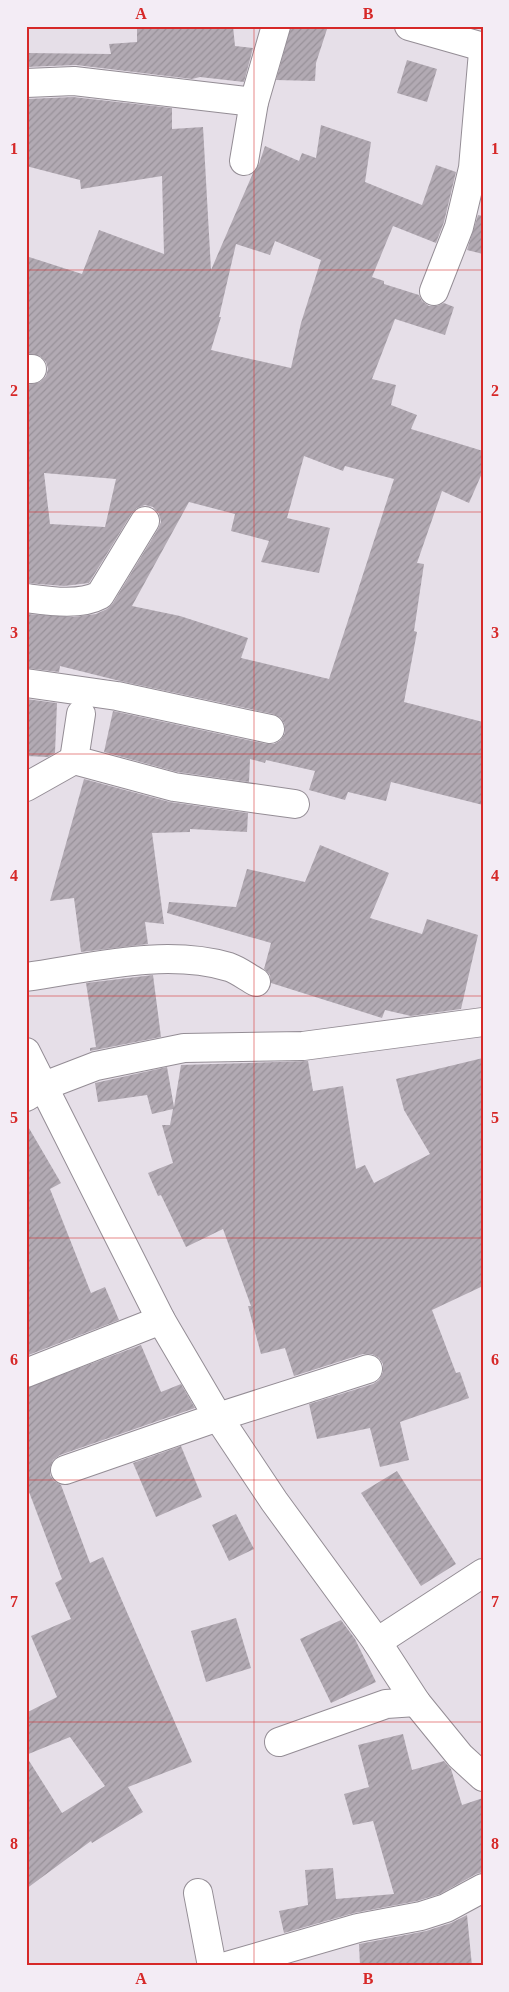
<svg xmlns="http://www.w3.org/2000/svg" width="509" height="1992" viewBox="0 0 509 1992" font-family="'Times New Roman',serif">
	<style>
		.building { fill: url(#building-hatch); fill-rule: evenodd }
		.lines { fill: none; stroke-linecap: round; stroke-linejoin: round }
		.minor-casing { stroke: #948d95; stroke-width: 30 }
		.major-casing { stroke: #948d95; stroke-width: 30 }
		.minor { stroke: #fff; stroke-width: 28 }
		.major { stroke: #fff; stroke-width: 28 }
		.grid { fill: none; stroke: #d62828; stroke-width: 1; stroke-opacity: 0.55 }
		.neatline { fill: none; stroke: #d62828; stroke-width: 2 }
		.grid-label { font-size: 16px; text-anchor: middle; font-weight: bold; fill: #d62828 }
	</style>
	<defs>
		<pattern id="building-hatch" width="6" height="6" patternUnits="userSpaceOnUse" patternTransform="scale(1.25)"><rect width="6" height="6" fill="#b2aab3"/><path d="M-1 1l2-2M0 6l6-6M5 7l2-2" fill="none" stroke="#989199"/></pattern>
	</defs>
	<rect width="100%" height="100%" fill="#e6dfe8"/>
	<g class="building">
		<path d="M 137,26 L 233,26 L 235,46 L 253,48 L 244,82 L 200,77 L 192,79 L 76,65 L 26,67 L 26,53 L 111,54 L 109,44 L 137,42 Z"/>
		<path d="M 291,26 L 328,26 L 316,63 L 315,81 L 276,80 Z"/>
		<path d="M 407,60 L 437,69 L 427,102 L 397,93 Z"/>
		<path d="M 73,97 L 172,108 L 172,129 L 203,127 L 211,270 L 253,173 L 259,164 L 265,146 L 299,161 L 302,153 L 316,158 L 321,125 L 371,142 L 365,182 L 422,205 L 436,165 L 456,172 L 444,222 L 436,243 L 393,226 L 372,277 L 384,281 L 384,284 L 419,295 L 422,301 L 429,306 L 437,306 L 444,303 L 454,307 L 445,335 L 395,319 L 372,379 L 396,385 L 391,405 L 417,415 L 411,429 L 483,451 L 483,471 L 469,503 L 442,491 L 417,563 L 424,564 L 414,631 L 417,632 L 404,702 L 483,722 L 483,805 L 391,782 L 386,801 L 348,792 L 345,800 L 309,790 L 315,771 L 266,760 L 265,763 L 250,759 L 249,782 L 177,772 L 104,752 L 113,711 L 267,744 L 274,744 L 281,740 L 285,733 L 285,725 L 281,718 L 273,714 L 120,681 L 60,666 L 59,672 L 26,668 L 26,614 L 74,617 L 96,614 L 107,609 L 113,603 L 158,529 L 161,522 L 159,514 L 153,507 L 145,505 L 137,508 L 132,513 L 89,583 L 64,586 L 26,583 L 26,385 L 40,382 L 46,376 L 48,369 L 46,362 L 40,356 L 26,353 L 26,256 L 82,274 L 99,230 L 164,254 L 162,176 L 81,189 L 80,180 L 26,166 L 26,99 ZM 275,241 L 321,260 L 301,323 L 291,368 L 211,350 L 221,317 L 219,317 L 236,244 L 270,255 ZM 304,456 L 343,471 L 345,466 L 394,479 L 329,679 L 241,658 L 248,638 L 180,616 L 132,606 L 189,502 L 235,514 L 231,531 L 269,541 L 261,562 L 319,573 L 330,528 L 287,518 ZM 44,473 L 116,479 L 105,527 L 50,524 Z"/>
		<path d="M 478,215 L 483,216 L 483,254 L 467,250 Z"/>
		<path d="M 26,699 L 57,703 L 55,753 L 48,757 L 26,756 Z"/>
		<path d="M 84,779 L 170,802 L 248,813 L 247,832 L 190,829 L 190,832 L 152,833 L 164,924 L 145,922 L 148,944 L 81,952 L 74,898 L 50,901 Z"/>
		<path d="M 320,845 L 389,873 L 370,918 L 422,934 L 427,919 L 478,935 L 461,1009 L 411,1016 L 385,1010 L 382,1018 L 271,983 L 270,975 L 264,969 L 271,943 L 167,913 L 169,902 L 236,907 L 247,869 L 305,882 Z"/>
		<path d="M 153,975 L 161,1037 L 90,1051 L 90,1048 L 96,1047 L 86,983 Z"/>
		<path d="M 483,1058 L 483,1286 L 432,1310 L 456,1373 L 460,1372 L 469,1398 L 400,1422 L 409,1460 L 380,1467 L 370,1428 L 317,1439 L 309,1404 L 373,1384 L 379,1380 L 383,1372 L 383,1364 L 379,1358 L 372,1354 L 363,1354 L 294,1376 L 285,1348 L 261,1354 L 248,1306 L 251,1306 L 223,1229 L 186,1247 L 161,1195 L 158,1196 L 148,1173 L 173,1163 L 162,1125 L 170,1125 L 173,1109 L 152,1114 L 147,1095 L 98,1102 L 95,1083 L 167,1067 L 174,1107 L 181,1065 L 308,1061 L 313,1091 L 343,1086 L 356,1169 L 365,1165 L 374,1183 L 430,1154 L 404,1110 L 396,1079 Z"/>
		<path d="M 26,1123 L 61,1183 L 50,1189 L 91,1293 L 105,1287 L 119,1320 L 26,1356 Z"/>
		<path d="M 141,1345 L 161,1392 L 181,1384 L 195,1408 L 60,1455 L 53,1460 L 50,1468 L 50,1475 L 54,1481 L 61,1485 L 90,1563 L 103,1557 L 192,1762 L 128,1787 L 143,1812 L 92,1843 L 91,1841 L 26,1889 L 26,1756 L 62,1813 L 105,1786 L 70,1737 L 26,1755 L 26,1713 L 57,1697 L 31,1636 L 71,1619 L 55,1583 L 62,1579 L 26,1484 L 26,1388 Z"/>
		<path d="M 181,1446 L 202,1497 L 156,1517 L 133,1463 Z"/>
		<path d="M 397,1471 L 456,1564 L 421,1586 L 361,1493 Z"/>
		<path d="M 236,1514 L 254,1549 L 229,1561 L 212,1525 Z"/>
		<path d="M 236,1618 L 251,1668 L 206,1682 L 191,1631 Z"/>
		<path d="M 341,1620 L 355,1639 L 376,1682 L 331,1703 L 300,1639 Z"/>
		<path d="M 403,1734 L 412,1770 L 444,1761 L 451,1769 L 462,1805 L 483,1798 L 483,1872 L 476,1874 L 440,1894 L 417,1901 L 354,1913 L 284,1933 L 279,1911 L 308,1905 L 305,1870 L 333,1868 L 336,1899 L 394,1894 L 373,1821 L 353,1825 L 344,1794 L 369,1787 L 358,1745 Z"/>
		<path d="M 467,1915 L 472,1966 L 360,1966 L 359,1944 L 426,1931 L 451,1923 Z"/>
	</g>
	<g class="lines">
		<defs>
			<g id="minor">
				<path d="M 409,26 L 483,47"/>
				<path d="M 26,83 L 74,81 L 254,102"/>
				<path d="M 244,161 L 254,102 L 276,26"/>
				<path d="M 434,291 L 459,227 L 473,168 L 483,52"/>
				<path d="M 26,369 L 32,369"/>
				<path d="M 26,598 C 49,601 80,606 100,595 L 145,521"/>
				<path d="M 26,683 L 117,696 L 270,729"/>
				<path d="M 81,714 L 74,760 L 174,787 L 295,804"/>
				<path d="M 26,787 L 74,760"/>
				<path d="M 26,977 C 91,968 164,948 229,967 C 238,970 247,977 256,982"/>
				<path d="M 26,1097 L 44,1086 L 96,1066 L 184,1048 L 303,1046 L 483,1022"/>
				<path d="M 26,1373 L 161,1320"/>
				<path d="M 65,1470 L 218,1417 L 368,1369"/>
				<path d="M 377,1642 L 483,1573"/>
				<path d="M 279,1742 L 386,1704 L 416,1702"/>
				<path d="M 198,1893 L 212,1966"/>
				<path d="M 227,1966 L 358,1928 L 421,1916 L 446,1908 L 483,1888"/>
			</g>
			<path id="major" d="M 26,1052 L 161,1320 L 218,1417 L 274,1501 L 377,1642 L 416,1702 L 460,1756 L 483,1777"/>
		</defs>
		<use href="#minor" class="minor-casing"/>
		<use href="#major" class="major-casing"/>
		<use href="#minor" class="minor"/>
		<use href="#major" class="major"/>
	</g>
	<path class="grid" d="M 254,26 L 254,1966M 26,270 L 483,270M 26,512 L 483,512M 26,754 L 483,754M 26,996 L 483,996M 26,1238 L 483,1238M 26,1480 L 483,1480M 26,1722 L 483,1722"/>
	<rect width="509" height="1992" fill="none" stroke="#f3ecf5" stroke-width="55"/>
	<rect x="28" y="28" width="454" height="1936" class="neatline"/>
	<g class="grid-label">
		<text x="141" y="19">A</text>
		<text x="368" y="19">B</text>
		<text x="14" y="154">1</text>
		<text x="495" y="154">1</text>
		<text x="14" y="396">2</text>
		<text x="495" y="396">2</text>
		<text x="14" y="638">3</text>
		<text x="495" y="638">3</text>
		<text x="14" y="881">4</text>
		<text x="495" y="881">4</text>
		<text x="14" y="1123">5</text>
		<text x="495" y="1123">5</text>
		<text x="14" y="1365">6</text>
		<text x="495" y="1365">6</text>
		<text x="14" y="1607">7</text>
		<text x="495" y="1607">7</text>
		<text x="14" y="1849">8</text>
		<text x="495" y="1849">8</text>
		<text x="141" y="1984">A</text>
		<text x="368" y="1984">B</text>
	</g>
</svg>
